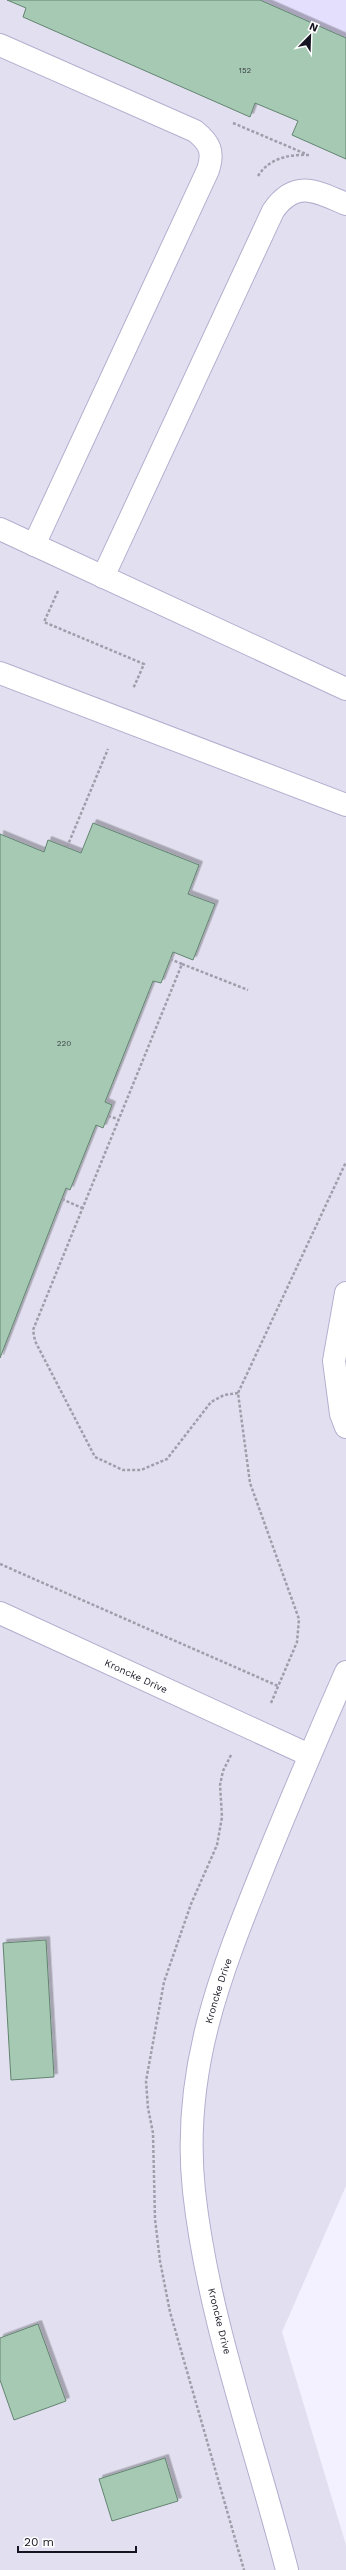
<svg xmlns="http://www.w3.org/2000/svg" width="346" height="2570" viewBox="0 0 346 2570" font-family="'Work Sans',sans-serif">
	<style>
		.built { fill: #e2e0f0 }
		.green { fill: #e5dffe }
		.building { fill: #a6c9b4; stroke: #638470; filter: url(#shadow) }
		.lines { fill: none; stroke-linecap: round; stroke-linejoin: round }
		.minor-casing { stroke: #b4aecf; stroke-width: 24 }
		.path { stroke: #a09eab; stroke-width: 2.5; stroke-dasharray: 3 2; stroke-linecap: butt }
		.minor { stroke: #fff; stroke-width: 22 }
		.labels { text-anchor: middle; stroke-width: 3; stroke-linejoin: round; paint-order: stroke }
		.number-label { font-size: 8px; fill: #3a4145 }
		.street-label { font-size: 10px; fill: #161420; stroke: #fff }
	</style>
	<defs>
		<filter id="shadow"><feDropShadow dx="3.5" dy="-3.5" stdDeviation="0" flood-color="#0004"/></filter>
	</defs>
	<rect width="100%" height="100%" fill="#f3f1ff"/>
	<path class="built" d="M 0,0 L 346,0 L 346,2186 L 282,2332 L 346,2545 L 346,2570 L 0,2570 Z"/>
	<path class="green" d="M 260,0 L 346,0 L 346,38 Z"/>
	<g class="building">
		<path d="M 7,0 L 260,0 L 346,38 L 346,159 L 292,135 L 298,121 L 255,103 L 250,117 L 23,17 L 26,8 Z"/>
		<path d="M 93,823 L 199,865 L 188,894 L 215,904 L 193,960 L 173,952 L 161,983 L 153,981 L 105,1102 L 112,1105 L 103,1128 L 96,1125 L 70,1190 L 66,1188 L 0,1358 L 0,834 L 44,852 L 48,840 L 81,853 Z"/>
		<path d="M 46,1940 L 54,2077 L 11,2080 L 3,1943 Z"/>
		<path d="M 38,2324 L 66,2401 L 14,2420 L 0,2380 L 0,2338 Z"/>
		<path d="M 165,2458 L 178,2501 L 112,2521 L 99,2479 Z"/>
	</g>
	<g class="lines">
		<defs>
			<g id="minor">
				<path d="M 0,45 L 195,131 C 210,143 214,152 208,170 L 34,545"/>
				<path d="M 0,529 L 346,689"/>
				<path d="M 103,577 L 273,211 C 295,179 316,191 346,204"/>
				<path d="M 0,673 L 346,805"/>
				<path d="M 346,1293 L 334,1361 L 341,1414 L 346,1427"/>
				<path id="s1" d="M 0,1613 L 309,1755"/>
				<path id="s2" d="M 287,2570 C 255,2445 208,2319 194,2191 C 181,2070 221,1972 265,1863 C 291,1799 318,1736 346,1672"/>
			</g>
		</defs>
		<use href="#minor" class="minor-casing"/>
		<g class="path">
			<path d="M 233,123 L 306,154"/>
			<path d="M 258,176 C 269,158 290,154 309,155"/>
			<path d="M 58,591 L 44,622 L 144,664 L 133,689"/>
			<path d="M 67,847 L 108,749"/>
			<path d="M 170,959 L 182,964"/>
			<path d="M 108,1116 L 118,1119"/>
			<path d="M 62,1199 L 82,1208"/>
			<path d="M 238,1393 L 224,1395 L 211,1402 L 167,1459 L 141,1470 L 123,1470 L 95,1457 L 35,1341 L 33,1330 L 182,964 L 248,990"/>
			<path d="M 0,1564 L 278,1686"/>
			<path d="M 271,1703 L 297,1642 L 299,1619 L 250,1483 L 238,1393 L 346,1162"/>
			<path d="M 231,1755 L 223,1771 L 220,1785 L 222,1817 L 217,1845 L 191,1904 L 164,1982 L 146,2081 L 148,2108 L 153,2133 L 155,2219 L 160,2261 L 170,2312 L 244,2570"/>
		</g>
		<use href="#minor" class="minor"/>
	</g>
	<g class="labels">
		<g class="number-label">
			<text x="245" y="73">152</text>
			<text x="64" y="1046">220</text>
		</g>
		<g class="street-label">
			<text dy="4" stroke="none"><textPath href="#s1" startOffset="150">Kroncke Drive</textPath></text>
			<text dy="4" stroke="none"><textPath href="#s2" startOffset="594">Kroncke Drive</textPath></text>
			<text transform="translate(220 2321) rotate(76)" y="4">Kroncke Drive</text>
		</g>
	</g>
	<g transform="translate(310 36) rotate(23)" stroke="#ffffff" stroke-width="3" paint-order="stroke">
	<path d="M0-3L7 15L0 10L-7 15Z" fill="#161420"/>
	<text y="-6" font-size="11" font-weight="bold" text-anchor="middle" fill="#161420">N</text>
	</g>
	<path d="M18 2546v6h118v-6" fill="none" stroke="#161420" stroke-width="2"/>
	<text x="24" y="2546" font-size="12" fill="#161420" stroke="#ffffff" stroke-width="3" paint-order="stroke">20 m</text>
</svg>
